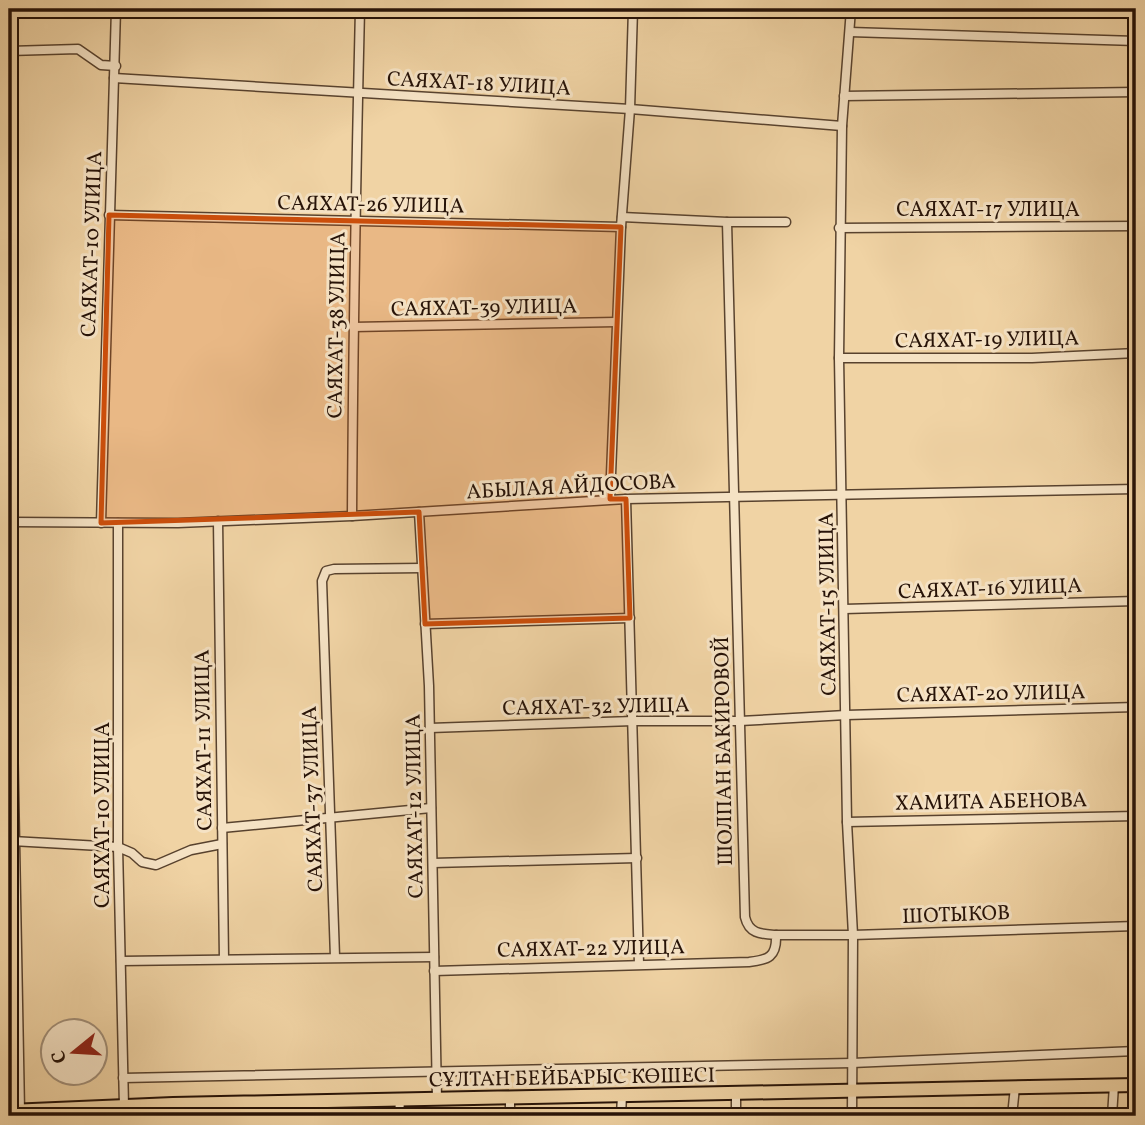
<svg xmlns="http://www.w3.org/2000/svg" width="1145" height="1125" viewBox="0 0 1145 1125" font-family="Vollkorn,serif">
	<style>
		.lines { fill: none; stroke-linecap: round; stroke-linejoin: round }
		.street-casing { stroke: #58422e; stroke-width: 11 }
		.primary-casing { stroke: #261207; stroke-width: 16 }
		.street { stroke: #f5e2c4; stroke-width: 8 }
		.primary { stroke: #f0d3a4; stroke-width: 12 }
		.marked { fill: #cb4e0b; fill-opacity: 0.2; stroke: #cb4e0b; stroke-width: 5; stroke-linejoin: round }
		.labels { text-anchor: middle; stroke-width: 6; stroke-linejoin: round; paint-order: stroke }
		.street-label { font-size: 21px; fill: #261207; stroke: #f5e2c4 }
	</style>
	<rect width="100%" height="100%" fill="#f0d3a4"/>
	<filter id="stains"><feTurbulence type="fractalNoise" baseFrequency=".00286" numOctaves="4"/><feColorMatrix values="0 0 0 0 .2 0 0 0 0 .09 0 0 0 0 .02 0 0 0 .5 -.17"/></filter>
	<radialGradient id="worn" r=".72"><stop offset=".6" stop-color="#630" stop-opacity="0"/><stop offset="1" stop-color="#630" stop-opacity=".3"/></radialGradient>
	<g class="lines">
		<defs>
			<g id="street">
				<path d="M 851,9 L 842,126 L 839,358 L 847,822 L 853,935 L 852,1116"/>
				<path d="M 850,32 L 1136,41"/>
				<path d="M 9,51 L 78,49 L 101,65 L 116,66"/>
				<path d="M 114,78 L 630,109 L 842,126"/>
				<path d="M 844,96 L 1136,92"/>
				<path d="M 109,215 L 621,227 L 630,109 L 633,9"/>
				<path d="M 622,217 L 727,222 L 786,222"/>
				<path d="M 839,228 L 1136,226"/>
				<path d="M 353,327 L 616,322"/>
				<path d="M 839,358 L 1032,358 L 1136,353"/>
				<path d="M 610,499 L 621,227"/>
				<path d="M 626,499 L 639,964"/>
				<path d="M 419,512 L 429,686 L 437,1099"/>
				<path d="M 352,516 C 353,347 356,178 360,9"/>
				<path d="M 218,521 L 224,959"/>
				<path d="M 9,522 L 178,523 L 352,516 L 626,499 L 1136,489"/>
				<path d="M 9,522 L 20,1111"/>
				<path d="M 101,523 L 116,9"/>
				<path d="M 118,523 L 118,847 L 124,1106"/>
				<path d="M 844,609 L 1136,601"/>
				<path d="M 425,624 L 630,618"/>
				<path d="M 430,728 L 633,721 L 740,721 L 846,715 L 1136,707"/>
				<path d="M 847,822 L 1136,816"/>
				<path d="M 222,828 L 431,808"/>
				<path d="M 12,841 L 118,847 L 132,853 L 142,862 L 156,865 L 191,850 L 222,844"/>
				<path d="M 433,863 L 637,858"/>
				<path d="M 776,935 L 853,935 L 1136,926"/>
				<path d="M 335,957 L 322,581 L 326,571 L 334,569 L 422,568"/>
				<path d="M 121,961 L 434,957"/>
				<path d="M 434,971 L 749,962 C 768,960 777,957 776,935 C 761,934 749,934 745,917 L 727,222"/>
				<path d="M 123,1078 L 852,1063 L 1136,1051"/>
				<path d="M 289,1116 L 290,1102"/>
				<path d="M 399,1116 L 400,1100"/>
				<path d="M 510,1116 L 510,1097"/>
				<path d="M 621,1116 L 622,1095"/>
				<path d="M 736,1116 L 736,1093"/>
				<path d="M 1012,1116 L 1015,1087"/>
				<path d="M 1112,1116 L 1114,1085"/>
			</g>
			<path id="primary" d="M 9,1111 L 173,1104 L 1136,1085"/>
		</defs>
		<use href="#street" class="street-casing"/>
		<use href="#primary" class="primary-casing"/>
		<use href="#street" class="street"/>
		<use href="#primary" class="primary"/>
	</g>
	<path class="marked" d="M 109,215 L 621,227 L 610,499 L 626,499 L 630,618 L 425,624 L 419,512 L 101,523 Z"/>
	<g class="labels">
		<g class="street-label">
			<text transform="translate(479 83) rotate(3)" y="7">САЯХАТ-18 УЛИЦА</text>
			<text transform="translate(371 204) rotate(1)" y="7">САЯХАТ-26 УЛИЦА</text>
			<text x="988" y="216">САЯХАТ-17 УЛИЦА</text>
			<text transform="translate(91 244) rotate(-88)" y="7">САЯХАТ-10 УЛИЦА</text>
			<text transform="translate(484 307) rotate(-1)" y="7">САЯХАТ-39 УЛИЦА</text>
			<text transform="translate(336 325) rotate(-89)" y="7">САЯХАТ-38 УЛИЦА</text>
			<text transform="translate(987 339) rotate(-1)" y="7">САЯХАТ-19 УЛИЦА</text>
			<text transform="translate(571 486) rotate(-3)" y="7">АБЫЛАЯ АЙДОСОВА</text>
			<text transform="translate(990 588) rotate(-2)" y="7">САЯХАТ-16 УЛИЦА</text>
			<text transform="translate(827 604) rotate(-91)" y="7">САЯХАТ-15 УЛИЦА</text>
			<text transform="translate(991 693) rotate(-1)" y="7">САЯХАТ-20 УЛИЦА</text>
			<text transform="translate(596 706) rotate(-1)" y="7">САЯХАТ-32 УЛИЦА</text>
			<text transform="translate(203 740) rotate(-91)" y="7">САЯХАТ-11 УЛИЦА</text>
			<text transform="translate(723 751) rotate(-91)" y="7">ШОЛПАН БАКИРОВОЙ</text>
			<text transform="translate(312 799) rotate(-92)" y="7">САЯХАТ-37 УЛИЦА</text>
			<text transform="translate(991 801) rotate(-1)" y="7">ХАМИТА АБЕНОВА</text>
			<text transform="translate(414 806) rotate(-91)" y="7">САЯХАТ-12 УЛИЦА</text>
			<text transform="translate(102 815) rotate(-90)" y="7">САЯХАТ-10 УЛИЦА</text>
			<text transform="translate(956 914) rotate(-2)" y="7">ШОТЫКОВ</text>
			<text transform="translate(591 948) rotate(-1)" y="7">САЯХАТ-22 УЛИЦА</text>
			<text transform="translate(572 1077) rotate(-1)" y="7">СҰЛТАН БЕЙБАРЫС КӨШЕСІ</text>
		</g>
	</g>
	<rect width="1145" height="1125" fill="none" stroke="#f0d3a4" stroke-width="35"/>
	<rect x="10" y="10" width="1124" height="1104" fill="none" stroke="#261207" stroke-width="3.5"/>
	<rect x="18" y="18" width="1110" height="1090" fill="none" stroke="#261207" stroke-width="2"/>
	<g transform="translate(74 1052) rotate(252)"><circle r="33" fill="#f5e2c4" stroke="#a28f78" stroke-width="2"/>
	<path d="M0-5L12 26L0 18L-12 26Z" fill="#8f2418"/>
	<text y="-10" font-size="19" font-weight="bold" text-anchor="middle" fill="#261207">С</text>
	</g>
	<rect width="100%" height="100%" filter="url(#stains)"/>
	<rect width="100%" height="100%" fill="url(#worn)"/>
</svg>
